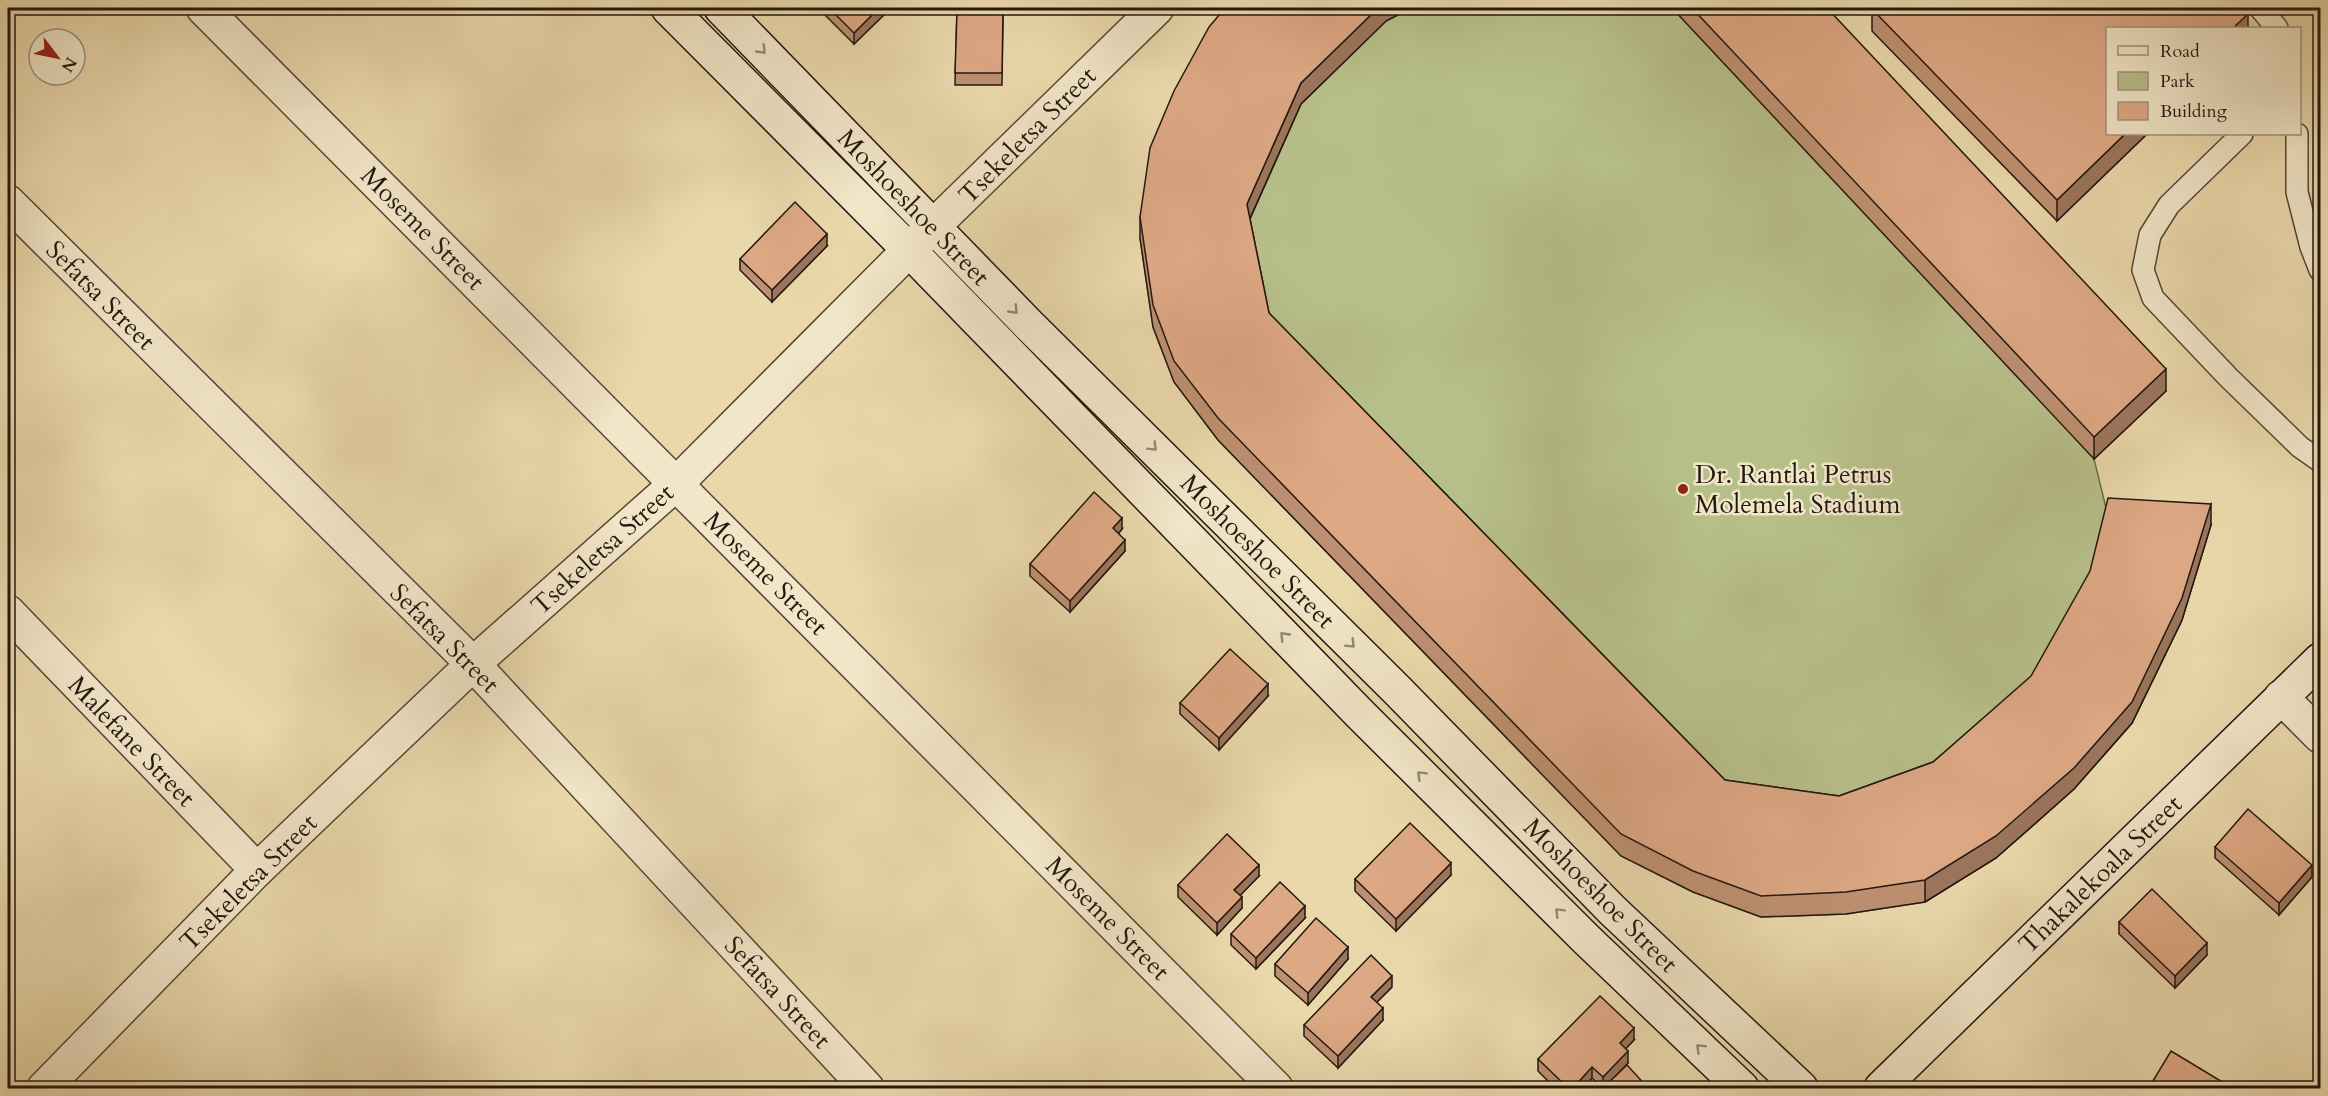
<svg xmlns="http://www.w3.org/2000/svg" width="2328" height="1096" viewBox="0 0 2328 1096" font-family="Cardo,serif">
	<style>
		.green { fill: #b7bf89; stroke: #6d6b4c; stroke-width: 1.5 }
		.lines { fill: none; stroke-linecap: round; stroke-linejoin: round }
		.lane-casing { stroke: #554737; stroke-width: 24 }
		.street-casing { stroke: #554737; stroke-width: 36 }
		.secondary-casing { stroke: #231710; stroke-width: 36 }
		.lane { stroke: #f1e6c8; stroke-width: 21 }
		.street { stroke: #f1e6c8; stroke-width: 33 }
		.secondary { stroke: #f1e6c8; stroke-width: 33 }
		.wall { fill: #be9072; stroke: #231710; stroke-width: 1.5 }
		.shaded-wall { fill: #9b765c; stroke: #231710; stroke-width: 1.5 }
		.building { fill: #dda884; stroke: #231710; stroke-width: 1.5 }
		.oneway { stroke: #948975 }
		.poi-dot { fill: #8f2418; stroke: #f1e6c8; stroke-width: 2 }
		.labels { text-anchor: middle; stroke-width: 5; stroke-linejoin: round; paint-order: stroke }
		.street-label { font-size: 26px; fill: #231710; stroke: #f1e6c8 }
		.poi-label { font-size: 26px; fill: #231710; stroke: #f1e6c8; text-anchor: start }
	</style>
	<rect width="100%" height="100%" fill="#ead8ab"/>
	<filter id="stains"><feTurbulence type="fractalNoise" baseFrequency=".00333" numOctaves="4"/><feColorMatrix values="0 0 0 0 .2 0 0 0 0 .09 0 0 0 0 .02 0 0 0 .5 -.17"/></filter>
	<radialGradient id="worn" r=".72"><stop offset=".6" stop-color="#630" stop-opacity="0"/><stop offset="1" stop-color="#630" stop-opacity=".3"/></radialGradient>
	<path class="green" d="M 1244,8 L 1807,8 L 2166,391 L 2094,459 L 2109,520 L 2182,620 L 2132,723 L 2074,789 L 1996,858 L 1925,902 L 1846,914 L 1761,917 L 1693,892 L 1621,856 L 1218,440 L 1174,382 L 1153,327 L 1140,238 Z"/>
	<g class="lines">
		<defs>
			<g id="lane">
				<path d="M 2260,8 L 2277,28"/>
				<path d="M 2242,134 L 2169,205 L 2150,235 L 2143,270 L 2153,298 L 2228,377 L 2300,447 L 2320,461"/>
				<path d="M 2297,134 L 2297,192 L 2311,247 L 2320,270"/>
			</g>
			<g id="street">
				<path d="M 203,8 L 1276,1088"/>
				<path d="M 8,202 L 473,664 L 867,1088"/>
				<path d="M 8,612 L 257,870"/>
				<path d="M 2281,697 L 2320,736"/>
				<path d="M 44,1088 L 257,870 L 473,664 L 677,483 L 909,250 L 1157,8"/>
			</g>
			<g id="secondary">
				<path d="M 668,8 L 909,250 L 1360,714 L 1586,939 L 1742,1088"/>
				<path d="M 721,8 L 1029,325 L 1397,690 L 1612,910 L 1801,1088"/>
				<path d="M 1881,1088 L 2320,660"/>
			</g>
		</defs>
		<use href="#lane" class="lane-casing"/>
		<use href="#street" class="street-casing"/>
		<use href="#secondary" class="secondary-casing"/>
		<use href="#lane" class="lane"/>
		<use href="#street" class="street"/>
		<use href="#secondary" class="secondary"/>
	</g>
	<g class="wall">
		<path d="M 821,8 L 891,8 L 854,44 L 821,11 Z"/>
		<path d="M 1225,8 L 1411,8 L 1386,21 L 1301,104 L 1250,219 L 1269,313 L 1725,780 L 1839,796 L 1933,762 L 2211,525 L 2182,620 L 2132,723 L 2074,789 L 1996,858 L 1925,902 L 1846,914 L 1761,917 L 1693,892 L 1621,856 L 1218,440 L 1174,382 L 1153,327 L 1140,238 L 1140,217 Z"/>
		<path d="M 1672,8 L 1827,8 L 2166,391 L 2094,459 Z"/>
		<path d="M 1872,9 L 2248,28 L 2108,134 L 2147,134 L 2057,221 L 1872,31 Z"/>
		<path d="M 957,11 L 1003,12 L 1002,85 L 955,85 Z"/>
		<path d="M 827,246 L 772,302 L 740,270 L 740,259 Z"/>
		<path d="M 1122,529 L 1118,534 L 1125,551 L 1070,612 L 1030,576 L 1030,564 Z"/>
		<path d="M 1268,696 L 1219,750 L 1180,714 L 1180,703 Z"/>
		<path d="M 2215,847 L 2312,877 L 2279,915 L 2215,858 Z"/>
		<path d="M 1451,875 L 1396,931 L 1355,891 L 1355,879 Z"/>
		<path d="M 1259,876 L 1240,895 L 1242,908 L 1217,935 L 1178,897 L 1178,885 Z"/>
		<path d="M 1305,918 L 1256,969 L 1231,945 L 1231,934 Z"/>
		<path d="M 2119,922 L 2207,955 L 2175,988 L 2119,934 Z"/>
		<path d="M 1348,959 L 1308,1005 L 1275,976 L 1275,964 Z"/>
		<path d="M 1392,987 L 1377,1002 L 1383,1020 L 1338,1068 L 1304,1036 L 1304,1025 Z"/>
		<path d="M 1634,1040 L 1625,1049 L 1628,1063 L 1603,1088 L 1592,1078 L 1583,1089 L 1556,1089 L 1538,1071 L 1538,1059 Z"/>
	</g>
	<g class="shaded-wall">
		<path d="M 879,8 L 891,8 L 854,44 L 854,33 Z"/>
		<path d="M 1378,8 L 1411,8 L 1386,21 L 1301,104 L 1247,225 L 1247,204 L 1301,83 Z"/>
		<path d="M 2248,14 L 2248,28 L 2233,28 Z"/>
		<path d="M 2125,134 L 2147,134 L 2057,221 L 2057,200 Z"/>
		<path d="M 827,234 L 827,246 L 772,302 L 772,290 Z"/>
		<path d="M 2166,369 L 2166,391 L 2094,459 L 2094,437 Z"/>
		<path d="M 2211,504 L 2211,525 L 2182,620 L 2132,723 L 2074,789 L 1996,858 L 1925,902 L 1925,880 Z"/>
		<path d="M 1122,518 L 1122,529 L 1113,540 L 1113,528 Z"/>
		<path d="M 1125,540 L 1125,551 L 1070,612 L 1070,601 Z"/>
		<path d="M 1268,684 L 1268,696 L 1219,750 L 1219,738 Z"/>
		<path d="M 1451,863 L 1451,875 L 1396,931 L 1396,919 Z"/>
		<path d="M 1259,865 L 1259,876 L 1234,902 L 1234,890 Z"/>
		<path d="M 2312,865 L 2312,877 L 2279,915 L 2279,903 Z"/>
		<path d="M 1242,897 L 1242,908 L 1217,935 L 1217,923 Z"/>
		<path d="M 1305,906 L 1305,918 L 1256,969 L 1256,958 Z"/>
		<path d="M 2207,943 L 2207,955 L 2175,988 L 2175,976 Z"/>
		<path d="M 1348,947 L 1348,959 L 1308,1005 L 1308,993 Z"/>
		<path d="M 1392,976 L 1392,987 L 1371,1008 L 1371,997 Z"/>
		<path d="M 1383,1008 L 1383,1020 L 1338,1068 L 1338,1056 Z"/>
		<path d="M 1634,1028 L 1634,1040 L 1620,1055 L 1620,1043 Z"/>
		<path d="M 1628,1051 L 1628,1063 L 1603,1089 L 1603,1077 Z"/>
		<path d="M 1592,1067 L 1592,1078 L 1583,1089 L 1572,1089 Z"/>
	</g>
	<g class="building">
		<path d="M 829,8 L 879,8 L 854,33 Z"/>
		<path d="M 1225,8 L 1378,8 L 1301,83 L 1247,204 L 1269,313 L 1725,780 L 1839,796 L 1933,762 L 2031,676 L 2090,571 L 2108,498 L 2211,504 L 2182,598 L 2132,702 L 2074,768 L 1996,836 L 1925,880 L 1846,892 L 1761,896 L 1693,871 L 1621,834 L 1218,418 L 1174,361 L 1153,305 L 1140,217 L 1150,148 L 1174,91 L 1209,27 Z"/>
		<path d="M 1692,8 L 1827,8 L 2166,369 L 2094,437 Z"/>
		<path d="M 1873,8 L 2242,8 L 2248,14 L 2233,28 L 2108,28 L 2108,134 L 2125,134 L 2057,200 L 1872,9 Z"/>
		<path d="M 957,11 L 1003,12 L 1002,73 L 955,73 Z"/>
		<path d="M 795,202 L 827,234 L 772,290 L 740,259 Z"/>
		<path d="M 1094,492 L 1122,518 L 1113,528 L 1125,540 L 1070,601 L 1030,564 Z"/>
		<path d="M 1230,649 L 1268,684 L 1219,738 L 1180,703 Z"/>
		<path d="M 2248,809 L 2312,865 L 2279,903 L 2215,847 Z"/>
		<path d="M 1410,823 L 1451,863 L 1396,919 L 1355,879 Z"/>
		<path d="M 1227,834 L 1259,865 L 1234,890 L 1242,897 L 1217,923 L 1178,885 Z"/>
		<path d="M 1280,882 L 1305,906 L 1256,958 L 1231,934 Z"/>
		<path d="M 2152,889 L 2207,943 L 2175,976 L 2119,922 Z"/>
		<path d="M 1316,918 L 1348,947 L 1308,993 L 1275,964 Z"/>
		<path d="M 1371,955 L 1392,976 L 1371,997 L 1383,1008 L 1338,1056 L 1304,1025 Z"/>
		<path d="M 1600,996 L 1634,1028 L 1620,1043 L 1628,1051 L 1603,1077 L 1592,1067 L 1572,1089 L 1569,1089 L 1538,1059 Z"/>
		<path d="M 2171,1051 L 2234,1089 L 2148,1089 Z"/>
		<path d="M 1627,1065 L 1649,1089 L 1602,1089 Z"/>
		<path d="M 1974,1081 L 1983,1089 L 1968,1089 Z"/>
	</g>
	<defs><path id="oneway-chevron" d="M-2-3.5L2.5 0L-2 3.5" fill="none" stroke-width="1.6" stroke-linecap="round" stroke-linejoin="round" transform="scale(1.5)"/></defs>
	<g class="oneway">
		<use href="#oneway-chevron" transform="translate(762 50) rotate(46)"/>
		<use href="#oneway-chevron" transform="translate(1014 310) rotate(46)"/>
		<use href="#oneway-chevron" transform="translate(1153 447) rotate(45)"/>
		<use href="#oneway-chevron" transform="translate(1284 636) rotate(-134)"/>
		<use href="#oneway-chevron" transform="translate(1351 644) rotate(45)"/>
		<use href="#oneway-chevron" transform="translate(1421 775) rotate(-135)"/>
		<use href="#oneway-chevron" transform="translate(1559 912) rotate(-135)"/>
		<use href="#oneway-chevron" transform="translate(1700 1048) rotate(-136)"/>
	</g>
	<circle class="poi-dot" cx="1683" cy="489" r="6"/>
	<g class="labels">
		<g class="street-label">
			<text transform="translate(1027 135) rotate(-45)" y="9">Tsekeletsa Street</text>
			<text transform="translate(914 207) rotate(46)" y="9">Moshoeshoe Street</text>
			<text transform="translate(423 228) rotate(45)" y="9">Moseme Street</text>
			<text transform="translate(101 295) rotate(45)" y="9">Sefatsa Street</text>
			<text transform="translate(602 549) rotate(-42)" y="9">Tsekeletsa Street</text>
			<text transform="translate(1258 551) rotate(45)" y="9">Moshoeshoe Street</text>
			<text transform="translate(766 573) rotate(45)" y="9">Moseme Street</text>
			<text transform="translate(445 638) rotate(45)" y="9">Sefatsa Street</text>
			<text transform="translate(132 741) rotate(46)" y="9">Malefane Street</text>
			<text transform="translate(2100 874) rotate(-44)" y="9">Thakalekoala Street</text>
			<text transform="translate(248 882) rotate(-45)" y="9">Tsekeletsa Street</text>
			<text transform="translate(1601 895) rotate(45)" y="9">Moshoeshoe Street</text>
			<text transform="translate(1108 918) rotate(45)" y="9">Moseme Street</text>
			<text transform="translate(778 992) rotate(47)" y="9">Sefatsa Street</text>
		</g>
		<g class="poi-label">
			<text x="1695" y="483">Dr. Rantlai Petrus<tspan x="1695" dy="30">Molemela Stadium</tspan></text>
		</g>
	</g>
	<rect width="2328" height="1096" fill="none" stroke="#ead8ab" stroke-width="30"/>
	<rect x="9" y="9" width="2310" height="1078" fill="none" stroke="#231710" stroke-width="3"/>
	<rect x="15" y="15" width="2298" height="1066" fill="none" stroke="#231710" stroke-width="1.5"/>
	<rect x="2106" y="27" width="195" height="108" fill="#f1e6c8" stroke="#9f937e" stroke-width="1.5"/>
	<rect x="2118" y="46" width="30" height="9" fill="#f1e6c8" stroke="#9f937e" stroke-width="1.5"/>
	<text x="2160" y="57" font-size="18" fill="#231710">Road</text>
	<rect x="2118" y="72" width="30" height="18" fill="#b7bf89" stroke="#9f937e" stroke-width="1.5"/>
	<text x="2160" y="87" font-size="18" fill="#231710">Park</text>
	<rect x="2118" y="102" width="30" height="18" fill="#dda884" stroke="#9f937e" stroke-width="1.5"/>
	<text x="2160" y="117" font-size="18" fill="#231710">Building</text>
	<g transform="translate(57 57) rotate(122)"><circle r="28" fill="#f1e6c8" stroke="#9f937e" stroke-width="1.5"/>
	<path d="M0-4.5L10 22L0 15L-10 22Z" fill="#8f2418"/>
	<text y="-9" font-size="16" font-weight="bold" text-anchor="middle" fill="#231710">N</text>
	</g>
	<rect width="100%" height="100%" filter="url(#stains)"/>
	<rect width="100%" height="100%" fill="url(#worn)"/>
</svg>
